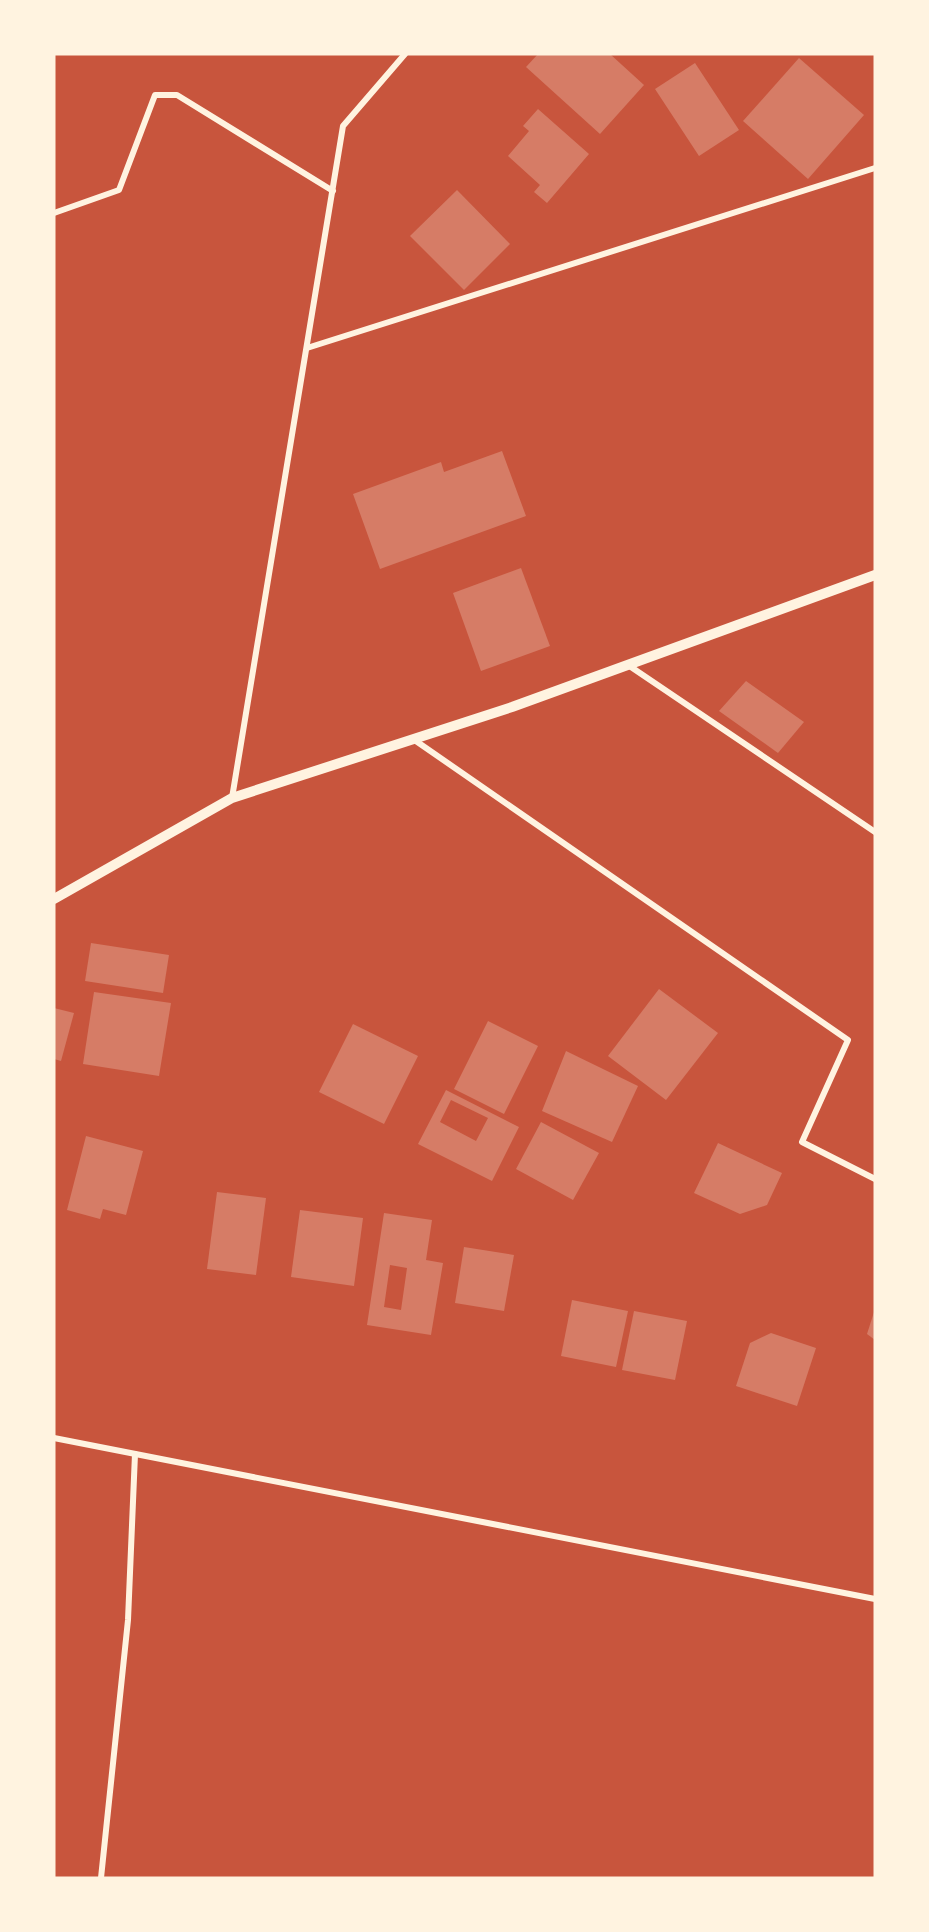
<svg xmlns="http://www.w3.org/2000/svg" width="929" height="1932" viewBox="0 0 929 1932" font-family="'Source Sans 3',sans-serif">
	<style>
		.building { fill: #d67c66; fill-rule: evenodd }
		.lines { fill: none; stroke-linecap: round; stroke-linejoin: round }
		.minor { stroke: #fff3e0; stroke-width: 6 }
		.tertiary { stroke: #fff3e0; stroke-width: 10 }
	</style>
	<rect width="100%" height="100%" fill="#c8553d"/>
	<g class="building">
		<path d="M 538,54 L 610,54 L 644,85 L 600,134 L 526,67 Z"/>
		<path d="M 799,58 L 864,115 L 808,179 L 743,121 Z"/>
		<path d="M 695,63 L 739,130 L 699,156 L 655,89 Z"/>
		<path d="M 538,109 L 589,154 L 547,203 L 534,192 L 540,185 L 508,156 L 529,131 L 523,126 Z"/>
		<path d="M 457,190 L 510,244 L 464,290 L 410,236 Z"/>
		<path d="M 502,451 L 526,516 L 380,569 L 353,494 L 441,462 L 444,472 Z"/>
		<path d="M 521,568 L 550,646 L 481,671 L 453,593 Z"/>
		<path d="M 746,681 L 804,722 L 778,753 L 719,711 Z"/>
		<path d="M 91,943 L 169,955 L 163,993 L 85,981 Z"/>
		<path d="M 659,989 L 718,1033 L 666,1100 L 608,1056 Z"/>
		<path d="M 94,992 L 171,1003 L 159,1076 L 83,1064 Z"/>
		<path d="M 54,1008 L 74,1013 L 61,1061 L 54,1059 Z"/>
		<path d="M 488,1021 L 538,1046 L 504,1114 L 454,1089 Z"/>
		<path d="M 353,1024 L 418,1056 L 384,1124 L 319,1092 Z"/>
		<path d="M 566,1051 L 638,1086 L 612,1142 L 542,1111 Z"/>
		<path d="M 446,1090 L 519,1127 L 492,1181 L 418,1144 ZM 451,1100 L 488,1118 L 476,1141 L 440,1122 Z"/>
		<path d="M 541,1122 L 599,1153 L 573,1200 L 516,1169 Z"/>
		<path d="M 86,1136 L 143,1151 L 126,1215 L 103,1209 L 100,1219 L 67,1210 Z"/>
		<path d="M 718,1143 L 782,1173 L 767,1205 L 740,1214 L 694,1193 Z"/>
		<path d="M 217,1192 L 266,1198 L 256,1275 L 207,1269 Z"/>
		<path d="M 300,1210 L 363,1218 L 354,1286 L 291,1277 Z"/>
		<path d="M 384,1213 L 432,1220 L 426,1260 L 443,1263 L 431,1335 L 367,1325 ZM 390,1265 L 407,1268 L 401,1310 L 384,1307 Z"/>
		<path d="M 464,1247 L 514,1255 L 504,1311 L 455,1303 Z"/>
		<path d="M 572,1300 L 628,1311 L 616,1367 L 561,1356 Z"/>
		<path d="M 875,1309 L 875,1340 L 867,1334 Z"/>
		<path d="M 634,1311 L 687,1321 L 675,1380 L 622,1370 Z"/>
		<path d="M 771,1333 L 816,1348 L 797,1406 L 736,1386 L 750,1343 Z"/>
	</g>
	<g class="lines">
		<g class="minor">
			<path d="M 54,213 L 119,190 L 155,95 L 177,95 L 333,191"/>
			<path d="M 307,348 L 875,168"/>
			<path d="M 628,665 L 875,832"/>
			<path d="M 413,739 L 848,1040 L 802,1142 L 875,1179"/>
			<path d="M 232,798 L 343,126 L 405,54"/>
			<path d="M 54,1438 L 875,1599"/>
			<path d="M 101,1878 L 128,1620 L 135,1454"/>
		</g>
		<path class="tertiary" d="M 54,899 L 232,798 L 512,707 L 875,575"/>
	</g>
	<rect width="929" height="1932" fill="none" stroke="#fff3e0" stroke-width="111"/>
</svg>
